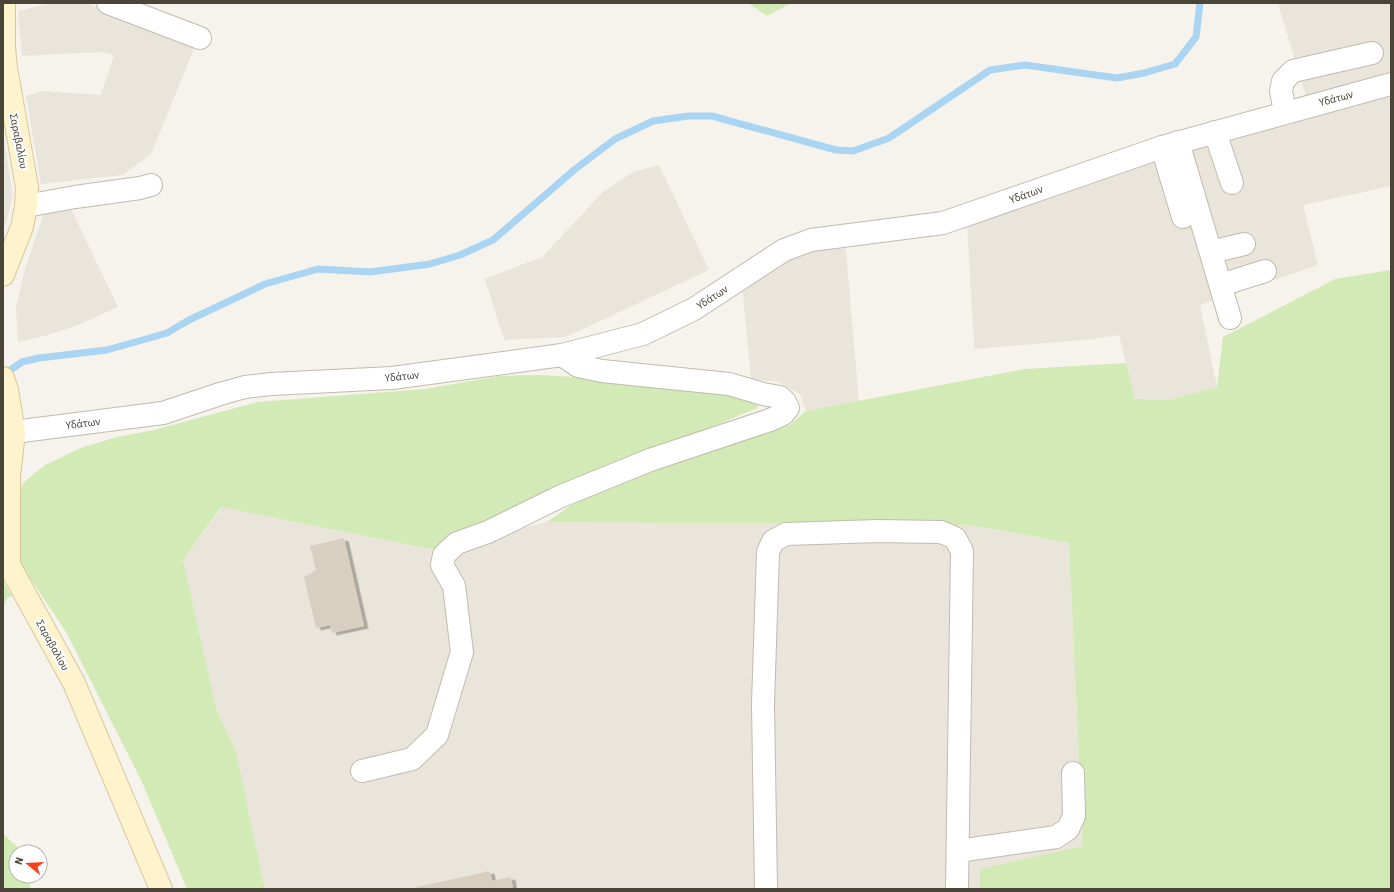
<svg xmlns="http://www.w3.org/2000/svg" width="1394" height="892" viewBox="0 0 1394 892" font-family="'Source Sans 3',sans-serif">
	<style>
		.residential { fill: #eae5da }
		.green { fill: #d2eab5 }
		.lines { fill: none; stroke-linecap: round; stroke-linejoin: round }
		.stream { stroke: #a9d4f2; stroke-width: 7 }
		.building { fill: #d8cfc1; filter: url(#shadow) }
		.street-casing { stroke: #c2bbae; stroke-width: 24 }
		.secondary-casing { stroke: #d6c79b; stroke-width: 24 }
		.street { stroke: #fff; stroke-width: 22 }
		.secondary { stroke: #fff3cd; stroke-width: 22 }
		.labels { text-anchor: middle; stroke-width: 4; stroke-linejoin: round; paint-order: stroke }
		.street-label { font-size: 11px; fill: #4b4439; stroke: #fff }
	</style>
	<defs>
		<filter id="shadow"><feDropShadow dx="4.5" dy="2.5" stdDeviation="0" flood-color="#0004"/></filter>
	</defs>
	<rect width="100%" height="100%" fill="#f6f3ec"/>
	<g class="residential">
		<path d="M 52,3 L 86,3 L 195,46 L 151,154 L 123,175 L 41,184 L 26,96 L 42,91 L 101,95 L 114,55 L 100,52 L 22,56 L 18,11 Z"/>
		<path d="M 1278,3 L 1391,3 L 1391,186 L 1303,205 L 1318,265 L 1200,305 L 1217,387 L 1168,400 L 1135,399 L 1119,335 L 1095,339 L 974,349 L 967,220 L 1310,110 Z"/>
		<path d="M 3,133 L 13,196 L 6,223 L 3,226 Z"/>
		<path d="M 659,165 L 709,270 L 566,337 L 504,340 L 485,279 L 542,257 L 603,192 L 633,172 Z"/>
		<path d="M 69,205 L 118,307 L 78,325 L 41,337 L 18,342 L 16,307 L 25,269 L 45,210 Z"/>
		<path d="M 845,240 L 859,402 L 806,411 L 800,394 L 776,381 L 751,380 L 742,284 L 816,245 Z"/>
		<path d="M 222,507 L 435,550 L 547,522 L 970,525 L 1069,543 L 1083,846 L 980,869 L 980,889 L 265,889 L 236,751 L 217,712 L 183,560 Z"/>
	</g>
	<g class="green">
		<path d="M 748,3 L 791,3 L 767,16 Z"/>
		<path d="M 1391,270 L 1391,889 L 980,889 L 980,869 L 1083,846 L 1069,543 L 970,525 L 547,522 L 570,506 L 652,465 L 742,437 L 790,425 L 806,411 L 1025,369 L 1126,363 L 1135,399 L 1168,400 L 1217,387 L 1223,337 L 1335,279 Z"/>
		<path d="M 541,375 L 589,378 L 731,393 L 759,403 L 757,408 L 571,486 L 488,525 L 445,538 L 435,550 L 221,507 L 183,560 L 217,712 L 236,751 L 265,889 L 187,889 L 142,782 L 66,632 L 24,569 L 15,546 L 15,503 L 23,483 L 45,465 L 81,448 L 117,437 L 154,430 L 258,402 L 425,389 L 499,376 Z"/>
		<path d="M 3,582 L 12,596 L 7,598 L 3,608 Z"/>
		<path d="M 3,834 L 23,852 L 16,852 L 16,876 L 28,876 L 31,889 L 3,889 Z"/>
	</g>
	<g class="lines">
		<path class="stream" d="M 3,375 L 22,362 L 39,358 L 107,350 L 167,333 L 189,320 L 265,284 L 318,269 L 370,272 L 430,264 L 460,255 L 493,240 L 574,170 L 615,139 L 653,121 L 689,116 L 712,116 L 836,150 L 853,151 L 889,138 L 990,70 L 1025,65 L 1117,78 L 1144,73 L 1175,64 L 1196,37 L 1200,3"/>
	</g>
	<g class="building">
		<path d="M 344,538 L 364,626 L 332,633 L 330,625 L 316,628 L 304,577 L 316,570 L 310,546 Z"/>
		<path d="M 490,871 L 492,881 L 511,877 L 513,889 L 417,889 L 417,887 Z"/>
	</g>
	<g class="lines">
		<defs>
			<g id="street">
				<path d="M 108,3 L 200,38"/>
				<path d="M 1285,112 L 1281,91 L 1283,81 L 1293,71 L 1372,53"/>
				<path d="M 1215,132 L 1232,183"/>
				<path d="M 1178,142 L 1230,318"/>
				<path d="M 1162,147 L 1183,217"/>
				<path d="M 26,206 L 75,197 L 140,188 L 151,185"/>
				<path d="M 1211,252 L 1244,244"/>
				<path d="M 1221,285 L 1265,271"/>
				<path d="M 14,432 L 163,413 L 220,394 L 245,387 L 271,384 L 392,378 L 562,355 L 643,334 L 694,309 L 784,250 L 811,240 L 943,223 L 1162,147 L 1391,84"/>
				<path d="M 362,771 L 412,759 L 437,735 L 462,652 L 454,586 L 442,565 L 444,555 L 457,543 L 488,532 L 559,497 L 650,460 L 770,420 L 783,414 L 788,408 L 785,402 L 780,397 L 763,394 L 729,384 L 602,371 L 578,366 L 562,355"/>
				<path d="M 958,851 L 1056,837 L 1068,829 L 1074,816 L 1073,773"/>
				<path d="M 766,889 L 763,704 L 768,552 L 773,541 L 786,534 L 878,531 L 941,532 L 955,538 L 962,551 L 957,889"/>
			</g>
			<g id="secondary">
				<path d="M 3,275 L 22,227 L 26,206 L 27,187 L 6,68 L 4,47 L 4,3"/>
				<path d="M 3,378 L 7,390 L 14,432 L 9,476 L 9,565 L 74,683 L 161,889"/>
			</g>
		</defs>
		<use href="#street" class="street-casing"/>
		<use href="#secondary" class="secondary-casing"/>
		<use href="#street" class="street"/>
		<use href="#secondary" class="secondary"/>
	</g>
	<g class="labels">
		<g class="street-label">
			<text transform="translate(1336 98) rotate(-15)" y="4">Υδάτων</text>
			<text transform="translate(19 141) rotate(79)" y="4">Σαραβαλίου</text>
			<text transform="translate(1026 194) rotate(-19)" y="4">Υδάτων</text>
			<text transform="translate(712 297) rotate(-33)" y="4">Υδάτων</text>
			<text transform="translate(402 376) rotate(-6)" y="4">Υδάτων</text>
			<text transform="translate(83 423) rotate(-7)" y="4">Υδάτων</text>
			<text transform="translate(53 645) rotate(61)" y="4">Σαραβαλίου</text>
		</g>
	</g>
	<rect width="1394" height="892" fill="none" stroke="#4b4439" stroke-width="8"/>
	<g transform="translate(28 864) rotate(288)"><circle r="19" fill="#ffffff" stroke="#b7b4b0"/>
	<path d="M0-3L7 15L0 10L-7 15Z" fill="#fc3f1d"/>
	<text y="-6" font-size="11" font-weight="bold" text-anchor="middle" fill="#4b4439">N</text>
	</g>
</svg>
